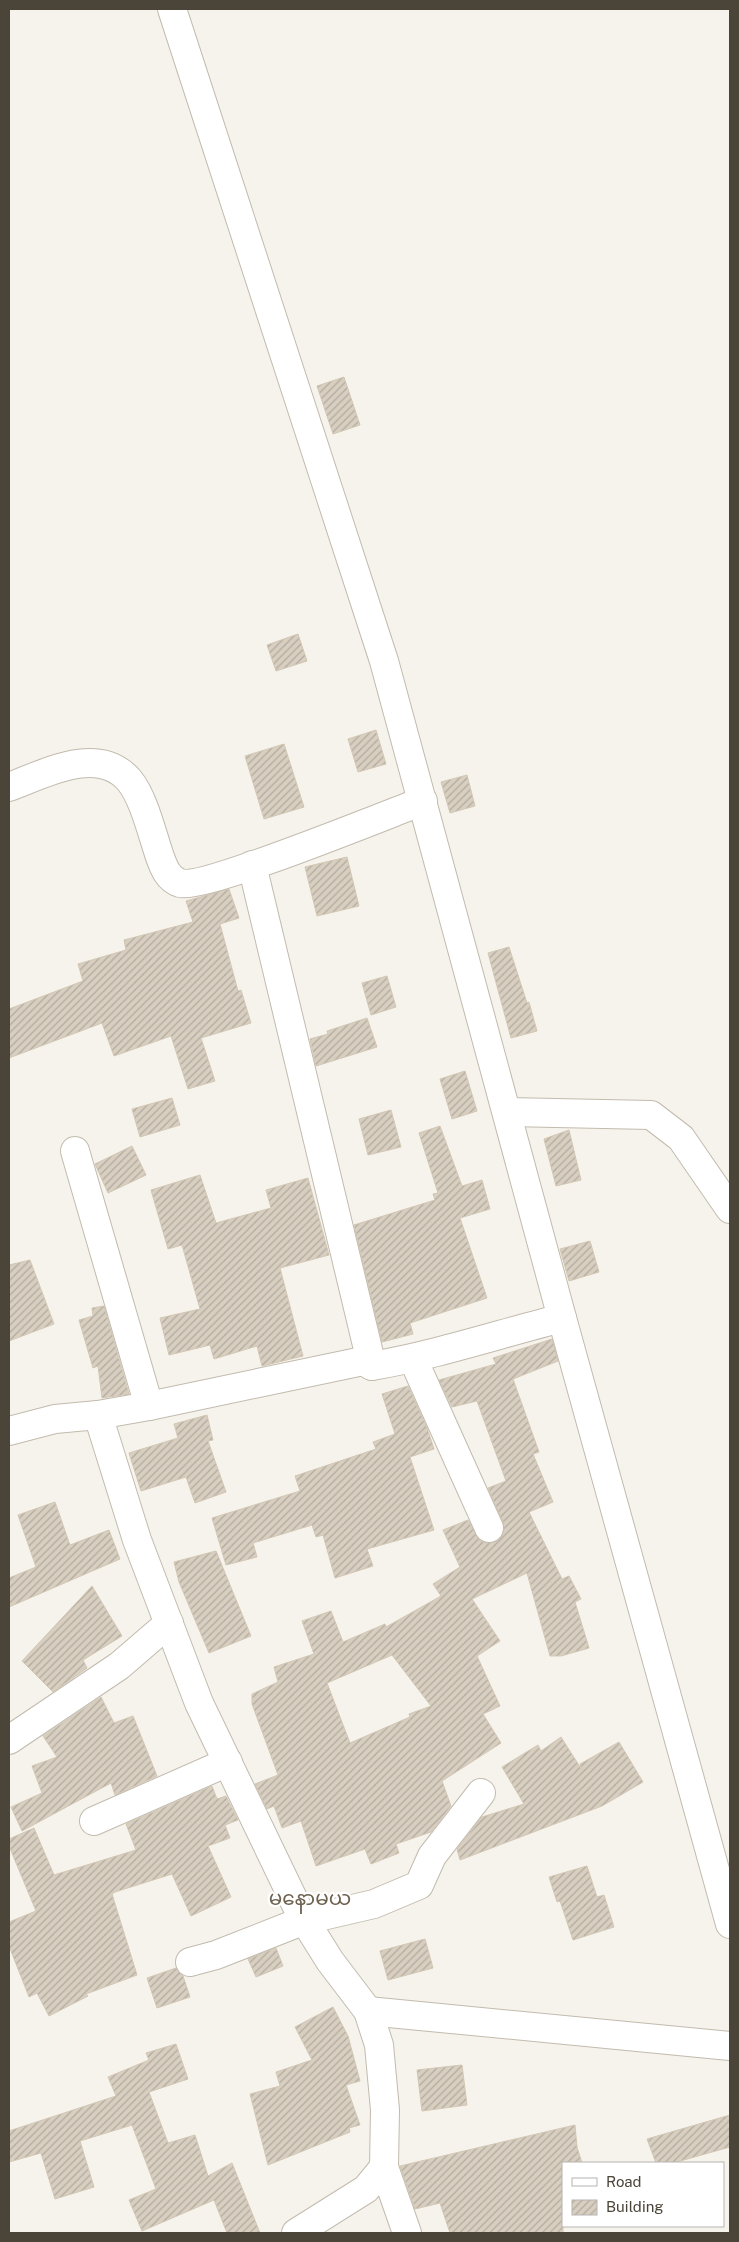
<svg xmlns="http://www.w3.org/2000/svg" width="739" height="2242" viewBox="0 0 739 2242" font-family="'Public Sans','Noto Sans Myanmar',sans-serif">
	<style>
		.building { fill: url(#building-hatch); stroke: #d3c7b4; fill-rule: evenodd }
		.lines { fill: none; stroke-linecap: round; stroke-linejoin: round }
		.minor-casing { stroke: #c2bbae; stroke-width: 30 }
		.minor { stroke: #fff; stroke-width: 28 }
		.labels { text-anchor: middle; stroke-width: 4.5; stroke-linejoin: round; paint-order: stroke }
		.quarter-label { font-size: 20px; fill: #6e6250; stroke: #fff }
	</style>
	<defs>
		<pattern id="building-hatch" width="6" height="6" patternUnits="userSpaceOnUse" patternTransform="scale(1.25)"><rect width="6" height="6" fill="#d8cfc1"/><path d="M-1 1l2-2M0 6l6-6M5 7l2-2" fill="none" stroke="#b1aa9e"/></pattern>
	</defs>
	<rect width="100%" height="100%" fill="#f6f3ec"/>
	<g class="building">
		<path d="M 344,377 L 360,425 L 333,434 L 317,386 Z"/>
		<path d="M 298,634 L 307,661 L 276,671 L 267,645 Z"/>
		<path d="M 376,730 L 386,764 L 358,772 L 348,739 Z"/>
		<path d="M 284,744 L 304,807 L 264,819 L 245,756 Z"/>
		<path d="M 467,775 L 475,806 L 450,813 L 441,782 Z"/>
		<path d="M 347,857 L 359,906 L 317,916 L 305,867 Z"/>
		<path d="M 229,889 L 239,918 L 220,924 L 238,991 L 241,990 L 251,1023 L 201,1038 L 215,1081 L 188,1089 L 171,1036 L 114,1056 L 102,1023 L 9,1058 L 9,1009 L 83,981 L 78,964 L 126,950 L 124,940 L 193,922 L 186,901 Z"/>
		<path d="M 509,947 L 527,1003 L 529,1002 L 537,1031 L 511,1038 L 488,953 Z"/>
		<path d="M 387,976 L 396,1007 L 371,1015 L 362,983 Z"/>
		<path d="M 367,1018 L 377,1047 L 316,1066 L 310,1039 L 328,1034 L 327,1031 Z"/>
		<path d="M 465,1071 L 477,1111 L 452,1119 L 440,1079 Z"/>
		<path d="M 172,1098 L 180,1125 L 140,1137 L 132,1109 Z"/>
		<path d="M 391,1110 L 401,1147 L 368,1155 L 359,1119 Z"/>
		<path d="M 440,1126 L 462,1186 L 482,1180 L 490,1209 L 460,1218 L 487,1298 L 410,1323 L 413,1334 L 382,1342 L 354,1225 L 435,1200 L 433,1194 L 438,1193 L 419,1133 Z"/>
		<path d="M 569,1130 L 581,1180 L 556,1186 L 544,1139 Z"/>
		<path d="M 132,1146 L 146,1175 L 108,1193 L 95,1164 Z"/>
		<path d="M 200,1175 L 216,1223 L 271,1208 L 266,1190 L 308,1178 L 329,1255 L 280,1268 L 303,1356 L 262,1366 L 257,1346 L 214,1359 L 210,1345 L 169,1355 L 160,1318 L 200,1309 L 182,1245 L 168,1249 L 151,1190 Z"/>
		<path d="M 590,1241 L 599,1272 L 569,1281 L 560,1249 Z"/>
		<path d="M 30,1260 L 54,1324 L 9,1341 L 9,1265 Z"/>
		<path d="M 104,1306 L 129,1394 L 102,1398 L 98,1366 L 93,1368 L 79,1320 L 93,1316 L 92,1308 Z"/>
		<path d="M 552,1339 L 558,1361 L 513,1379 L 539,1452 L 533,1454 L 553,1502 L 529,1512 L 562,1579 L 569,1576 L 581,1599 L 575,1602 L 589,1648 L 561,1656 L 550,1656 L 527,1573 L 472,1599 L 500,1641 L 477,1656 L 500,1706 L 483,1714 L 501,1743 L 442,1781 L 451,1806 L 431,1832 L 396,1844 L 399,1853 L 371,1864 L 365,1849 L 316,1866 L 301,1821 L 282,1828 L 274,1806 L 267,1809 L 255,1784 L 278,1775 L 252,1704 L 252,1694 L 278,1682 L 274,1667 L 314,1654 L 302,1621 L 331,1611 L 343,1642 L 385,1624 L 386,1627 L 441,1596 L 433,1584 L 460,1567 L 443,1530 L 468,1520 L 480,1541 L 487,1543 L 495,1542 L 501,1537 L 504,1530 L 503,1522 L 488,1488 L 506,1481 L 477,1401 L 452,1407 L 439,1380 L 496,1364 L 493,1358 ZM 392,1655 L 431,1706 L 409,1714 L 410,1717 L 350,1743 L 327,1683 Z"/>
		<path d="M 408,1386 L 427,1428 L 434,1449 L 410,1457 L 434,1530 L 367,1549 L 373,1566 L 335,1578 L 323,1535 L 316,1537 L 312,1525 L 253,1543 L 257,1557 L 226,1565 L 212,1518 L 300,1491 L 295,1476 L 376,1449 L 373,1442 L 395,1434 L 382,1394 Z"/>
		<path d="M 207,1415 L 213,1440 L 208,1441 L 226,1492 L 195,1503 L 186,1477 L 141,1491 L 129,1453 L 178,1438 L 174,1424 Z"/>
		<path d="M 55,1502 L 70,1545 L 109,1530 L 120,1559 L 9,1607 L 9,1578 L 36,1567 L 18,1515 Z"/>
		<path d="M 216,1551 L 251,1636 L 209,1653 L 179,1582 L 174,1562 Z"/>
		<path d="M 92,1586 L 122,1636 L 83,1660 L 87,1668 L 53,1692 L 22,1661 Z"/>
		<path d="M 101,1697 L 114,1723 L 133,1716 L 157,1776 L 115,1795 L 111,1783 L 22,1831 L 11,1807 L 42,1793 L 32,1766 L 57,1757 L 43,1736 Z"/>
		<path d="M 561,1737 L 582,1770 L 580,1764 L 619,1742 L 643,1782 L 602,1806 L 460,1860 L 457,1849 L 482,1817 L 524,1804 L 502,1767 L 538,1745 L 541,1751 Z"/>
		<path d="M 212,1786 L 217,1799 L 226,1796 L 238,1820 L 225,1825 L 230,1838 L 208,1846 L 231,1897 L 191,1916 L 172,1874 L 115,1892 L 112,1894 L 137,1975 L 86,1994 L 88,1996 L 49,2016 L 37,1993 L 29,1997 L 9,1946 L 9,1922 L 36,1911 L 9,1846 L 9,1839 L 34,1828 L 54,1875 L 136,1850 L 126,1824 Z"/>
		<path d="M 587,1866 L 597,1897 L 604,1895 L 614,1927 L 573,1940 L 560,1901 L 557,1902 L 549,1877 Z"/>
		<path d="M 425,1939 L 433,1968 L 388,1980 L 380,1951 Z"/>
		<path d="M 276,1948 L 283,1966 L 256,1977 L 248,1959 Z"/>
		<path d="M 176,1968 L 183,1976 L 190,1997 L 157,2008 L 147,1978 Z"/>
		<path d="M 333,2007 L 348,2036 L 360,2081 L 346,2085 L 360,2125 L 349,2128 L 350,2132 L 268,2165 L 250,2094 L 280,2086 L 276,2072 L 312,2060 L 295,2027 Z"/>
		<path d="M 176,2044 L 188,2079 L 149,2092 L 168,2143 L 195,2135 L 208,2176 L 232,2163 L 260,2233 L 227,2233 L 214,2200 L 142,2231 L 129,2200 L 156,2189 L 132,2125 L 80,2141 L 94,2187 L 55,2199 L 41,2153 L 9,2162 L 9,2131 L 116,2096 L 108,2077 L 149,2060 L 146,2053 Z"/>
		<path d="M 462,2065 L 467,2105 L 422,2111 L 417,2070 Z"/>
		<path d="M 730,2115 L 730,2147 L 673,2163 L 656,2163 L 647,2139 Z"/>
		<path d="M 575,2125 L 577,2147 L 582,2163 L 563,2163 L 563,2233 L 450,2233 L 440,2203 L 415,2209 L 400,2166 Z"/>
	</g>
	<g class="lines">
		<defs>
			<g id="minor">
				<path d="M 172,9 L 384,661 L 562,1318 L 730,1924"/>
				<path d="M 9,787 C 44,774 98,744 129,780 C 144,798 152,834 160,857 C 164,868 168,879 180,883 C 203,890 388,814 423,801"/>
				<path d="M 252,865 L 372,1366"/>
				<path d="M 508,1112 L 651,1115 L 681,1138 L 730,1209"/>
				<path d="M 75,1151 L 149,1406"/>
				<path d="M 413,1359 L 489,1528"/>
				<path d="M 98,1415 L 137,1540 L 199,1703 L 300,1913 L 330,1961 L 368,2011 L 379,2045 L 385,2110 L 384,2167 L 407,2233"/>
				<path d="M 9,1431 L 55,1419 L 98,1415 L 149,1406 L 363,1361 L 372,1366 C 436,1355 499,1334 562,1318"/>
				<path d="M 9,1740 L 119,1666 L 169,1623"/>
				<path d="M 94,1821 L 228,1762"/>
				<path d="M 190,1962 L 216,1955 L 305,1920 L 374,1904 L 419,1885 L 432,1856 L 481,1793"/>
				<path d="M 368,2011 L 730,2046"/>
				<path d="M 296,2233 L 366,2189 L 384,2167"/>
			</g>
		</defs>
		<use href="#minor" class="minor-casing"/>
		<use href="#minor" class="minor"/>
	</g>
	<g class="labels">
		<g class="quarter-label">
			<text x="310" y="1905">မနောမယ</text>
		</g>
	</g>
	<rect width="739" height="2242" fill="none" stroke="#4b4439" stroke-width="20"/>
	<rect x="562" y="2162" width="162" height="65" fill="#ffffff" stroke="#b7b4b0"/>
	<rect x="572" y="2178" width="25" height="8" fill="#ffffff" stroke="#b7b4b0"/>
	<text x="606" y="2187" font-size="15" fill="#4b4439">Road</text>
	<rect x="572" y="2200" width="25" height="15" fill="url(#building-hatch)" stroke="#b7b4b0"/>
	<text x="606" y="2212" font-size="15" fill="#4b4439">Building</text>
</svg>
